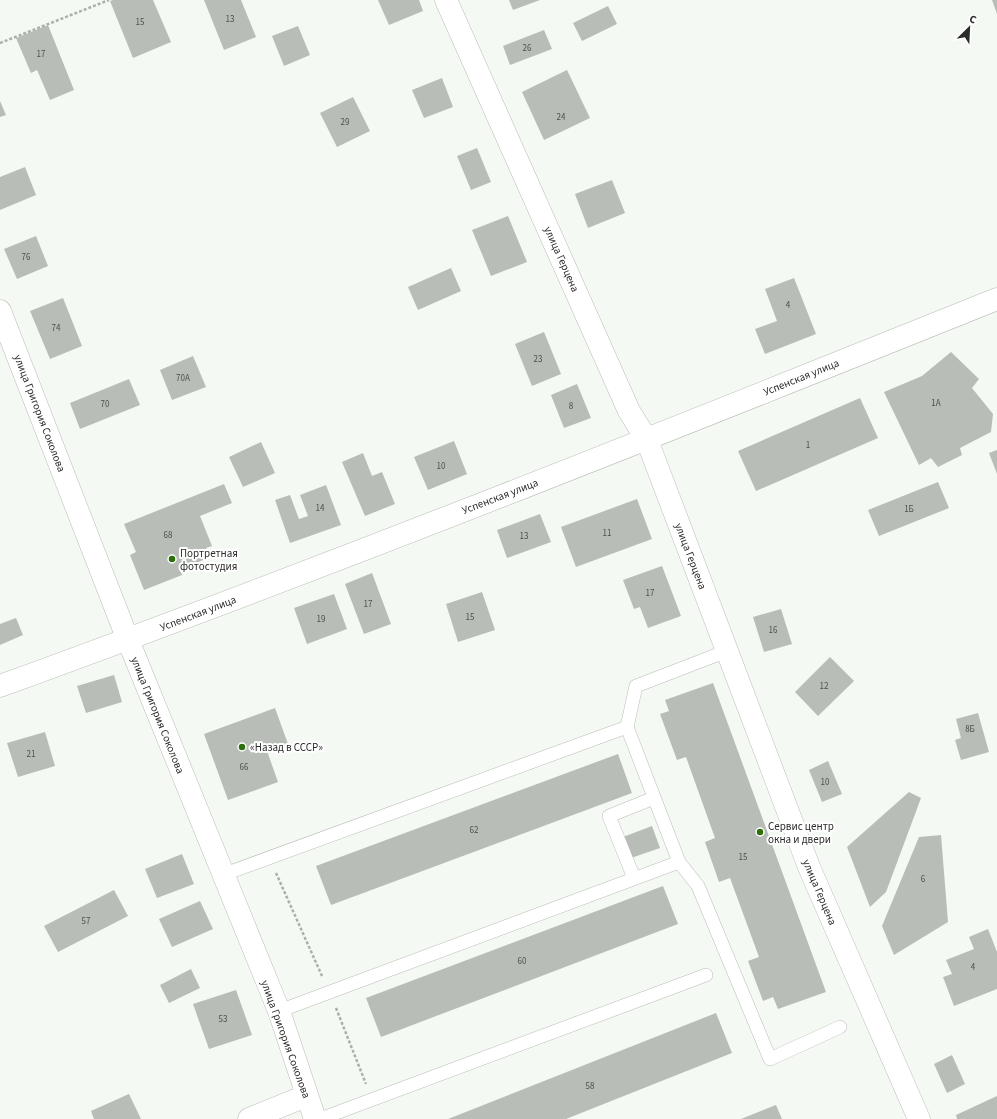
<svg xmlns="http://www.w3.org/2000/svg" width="997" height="1119" viewBox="0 0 997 1119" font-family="'Source Sans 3',sans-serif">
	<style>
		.building { fill: #b9bdb8 }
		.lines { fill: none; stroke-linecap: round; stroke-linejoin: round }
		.lane-casing { stroke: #b9bdb7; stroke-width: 14 }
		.street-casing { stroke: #b9bdb7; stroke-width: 23 }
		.secondary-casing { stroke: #b9bdb7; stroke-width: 23 }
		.path { stroke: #acafab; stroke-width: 2.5; stroke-dasharray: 3 2; stroke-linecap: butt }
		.lane { stroke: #fff; stroke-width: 13 }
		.street { stroke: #fff; stroke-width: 22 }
		.secondary { stroke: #fff; stroke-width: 22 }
		.poi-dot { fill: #2c700b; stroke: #fff; stroke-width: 1.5 }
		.labels { text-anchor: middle; stroke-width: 4; stroke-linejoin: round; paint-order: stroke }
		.number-label { font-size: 9px; fill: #4e504e }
		.street-label { font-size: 11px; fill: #2b2c2a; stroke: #fff }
		.poi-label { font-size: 11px; fill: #2b2c2a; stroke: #fff; text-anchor: start }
	</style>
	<rect width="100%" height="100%" fill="#f5f9f3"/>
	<g class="building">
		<path d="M 113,0 L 153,0 L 171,42 L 133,58 L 110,1 Z"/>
		<path d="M 204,0 L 241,0 L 256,37 L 224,50 Z"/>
		<path d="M 378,0 L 419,0 L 423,11 L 389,25 Z"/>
		<path d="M 509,0 L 540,0 L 513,10 Z"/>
		<path d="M 992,0 L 997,0 L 997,14 Z"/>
		<path d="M 608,6 L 617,24 L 582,41 L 573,23 Z"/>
		<path d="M 48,25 L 74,90 L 50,100 L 37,70 L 31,73 L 16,38 Z"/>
		<path d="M 298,26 L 310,55 L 284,66 L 272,36 Z"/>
		<path d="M 544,30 L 552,49 L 510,65 L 503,46 Z"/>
		<path d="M 567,70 L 590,118 L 544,140 L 522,92 Z"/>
		<path d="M 442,78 L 453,107 L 424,118 L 412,90 Z"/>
		<path d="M 353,97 L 370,131 L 337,147 L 320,113 Z"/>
		<path d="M 0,101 L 6,115 L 0,117 Z"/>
		<path d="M 477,148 L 491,182 L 471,190 L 457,156 Z"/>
		<path d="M 25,167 L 36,195 L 0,210 L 0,177 Z"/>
		<path d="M 612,180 L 625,213 L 588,228 L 575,194 Z"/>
		<path d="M 508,216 L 527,262 L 491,276 L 472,230 Z"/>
		<path d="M 36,236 L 48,266 L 17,279 L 4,249 Z"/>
		<path d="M 451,268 L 461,291 L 418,310 L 408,287 Z"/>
		<path d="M 794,278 L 816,334 L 765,354 L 755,329 L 777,321 L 765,289 Z"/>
		<path d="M 63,298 L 82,346 L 50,359 L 30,311 Z"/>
		<path d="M 544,332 L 561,374 L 532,386 L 515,344 Z"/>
		<path d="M 951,352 L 979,379 L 972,388 L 993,414 L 991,432 L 960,448 L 962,455 L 938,467 L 931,458 L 919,465 L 884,392 L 922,376 Z"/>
		<path d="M 193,356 L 206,387 L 172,400 L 160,370 Z"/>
		<path d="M 129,379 L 140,405 L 80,429 L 70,403 Z"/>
		<path d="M 577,384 L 591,418 L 564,428 L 551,395 Z"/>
		<path d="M 860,398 L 878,438 L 756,491 L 738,451 Z"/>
		<path d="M 454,441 L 467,474 L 428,490 L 414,457 Z"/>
		<path d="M 261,442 L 275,473 L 243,487 L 229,457 Z"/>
		<path d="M 997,450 L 997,474 L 989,453 Z"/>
		<path d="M 363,453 L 372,476 L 382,472 L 395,504 L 365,516 L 342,462 Z"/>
		<path d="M 938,482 L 949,508 L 879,536 L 868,510 Z"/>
		<path d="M 224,484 L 232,503 L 200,516 L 212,546 L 206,548 L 210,557 L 180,570 L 182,575 L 144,590 L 130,555 L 136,552 L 124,524 Z"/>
		<path d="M 326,485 L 341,525 L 290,543 L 275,500 L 290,495 L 299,519 L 308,516 L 300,495 Z"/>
		<path d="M 637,499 L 652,539 L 576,567 L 561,527 Z"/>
		<path d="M 540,514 L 551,542 L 507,558 L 497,530 Z"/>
		<path d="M 662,566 L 681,616 L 648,628 L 640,607 L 634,609 L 623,580 Z"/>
		<path d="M 372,573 L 391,624 L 364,634 L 345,584 Z"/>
		<path d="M 482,592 L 495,630 L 458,642 L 446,604 Z"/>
		<path d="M 334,594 L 347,629 L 307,644 L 294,608 Z"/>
		<path d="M 781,609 L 792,644 L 764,652 L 753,617 Z"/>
		<path d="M 16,618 L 23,635 L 0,645 L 0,624 Z"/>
		<path d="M 830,657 L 854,681 L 818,716 L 795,692 Z"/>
		<path d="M 114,675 L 122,702 L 86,713 L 77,686 Z"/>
		<path d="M 713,683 L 826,992 L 778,1009 L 773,997 L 763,1001 L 748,961 L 759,957 L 730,878 L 719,882 L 705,842 L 715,838 L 686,757 L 677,760 L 660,714 L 669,711 L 665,700 Z"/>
		<path d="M 275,708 L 288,744 L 267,751 L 278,782 L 228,800 L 204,734 Z"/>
		<path d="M 978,713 L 989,752 L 961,760 L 955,740 L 961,738 L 956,719 Z"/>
		<path d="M 45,732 L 55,766 L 18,777 L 7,743 Z"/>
		<path d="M 618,754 L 632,793 L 331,905 L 316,866 Z"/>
		<path d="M 828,761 L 842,794 L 822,802 L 809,770 Z"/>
		<path d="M 909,792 L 921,798 L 886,892 L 870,907 L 847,847 Z"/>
		<path d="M 652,826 L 660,848 L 631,858 L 623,837 Z"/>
		<path d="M 941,835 L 948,922 L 894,955 L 882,926 L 919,837 Z"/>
		<path d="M 182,854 L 194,884 L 157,898 L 145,869 Z"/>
		<path d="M 663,886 L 678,924 L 381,1037 L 366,998 Z"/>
		<path d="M 114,890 L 128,916 L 58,952 L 44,926 Z"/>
		<path d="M 200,901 L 213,929 L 172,947 L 159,919 Z"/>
		<path d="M 988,929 L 997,952 L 997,989 L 954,1006 L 943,977 L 952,974 L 946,960 L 974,949 L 969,937 Z"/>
		<path d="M 191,969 L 200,988 L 169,1003 L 160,985 Z"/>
		<path d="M 236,990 L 252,1035 L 209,1049 L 193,1004 Z"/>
		<path d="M 716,1013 L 732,1053 L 566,1119 L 448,1119 Z"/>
		<path d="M 952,1055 L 965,1084 L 947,1093 L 934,1064 Z"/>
		<path d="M 129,1094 L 141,1119 L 94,1119 L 91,1111 Z"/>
		<path d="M 997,1096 L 997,1119 L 957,1119 L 956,1115 Z"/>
		<path d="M 776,1105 L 782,1119 L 741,1119 Z"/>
	</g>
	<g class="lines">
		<defs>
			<g id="lane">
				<path d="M 627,727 L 636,686 L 727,651"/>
				<path d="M 679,862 L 698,886 L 770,1059 L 840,1027"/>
				<path d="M 222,875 L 627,727 L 679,862 L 279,1011"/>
				<path d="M 634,878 L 609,816 L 654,798"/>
				<path d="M 320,1119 L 706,975"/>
			</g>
			<g id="street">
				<path d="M 446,0 L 629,411 L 647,440 L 809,867 L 919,1119"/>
				<path d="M 0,686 C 335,564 666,432 997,299"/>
				<path d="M 249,1119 L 306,1096"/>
			</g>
			<path id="secondary" d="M 0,311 L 128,640 L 279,1011 L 315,1119"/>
		</defs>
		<use href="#lane" class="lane-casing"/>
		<use href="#street" class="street-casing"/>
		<use href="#secondary" class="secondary-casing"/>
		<g class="path">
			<path d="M 0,43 L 109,0"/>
			<path d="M 276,873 L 322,976"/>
			<path d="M 336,1008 L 366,1084"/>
		</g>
		<use href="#lane" class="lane"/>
		<use href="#street" class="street"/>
		<use href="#secondary" class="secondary"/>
	</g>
	<g class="poi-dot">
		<circle cx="172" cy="559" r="4"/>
		<circle cx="242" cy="747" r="4"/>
		<circle cx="760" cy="832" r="4"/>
	</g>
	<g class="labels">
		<g class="number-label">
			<text x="230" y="22">13</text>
			<text x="140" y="25">15</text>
			<text x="527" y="51">26</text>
			<text x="41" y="57">17</text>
			<text x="561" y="120">24</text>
			<text x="345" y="125">29</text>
			<text x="26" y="260">76</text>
			<text x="788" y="308">4</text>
			<text x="56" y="331">74</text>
			<text x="538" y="362">23</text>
			<text x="183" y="381">70А</text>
			<text x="936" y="406">1А</text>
			<text x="105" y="407">70</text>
			<text x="571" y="409">8</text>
			<text x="808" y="448">1</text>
			<text x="441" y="469">10</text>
			<text x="320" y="511">14</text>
			<text x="909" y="512">1Б</text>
			<text x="607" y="536">11</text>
			<text x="168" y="538">68</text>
			<text x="524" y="539">13</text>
			<text x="650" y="596">17</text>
			<text x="368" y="607">17</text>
			<text x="470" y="620">15</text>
			<text x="321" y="622">19</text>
			<text x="773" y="633">16</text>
			<text x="824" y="689">12</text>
			<text x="970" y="732">8Б</text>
			<text x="31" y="757">21</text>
			<text x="244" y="770">66</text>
			<text x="825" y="785">10</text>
			<text x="474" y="833">62</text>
			<text x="743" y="860">15</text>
			<text x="923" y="882">6</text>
			<text x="86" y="924">57</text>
			<text x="522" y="964">60</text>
			<text x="973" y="970">4</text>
			<text x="223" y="1022">53</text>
			<text x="590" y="1089">58</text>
		</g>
		<g class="street-label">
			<text transform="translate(562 259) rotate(66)" y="4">улица Герцена</text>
			<text transform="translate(801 377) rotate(-22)" y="4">Успенская улица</text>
			<text transform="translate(40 413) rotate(69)" y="4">улица Григория Соколова</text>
			<text transform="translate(500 496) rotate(-21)" y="4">Успенская улица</text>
			<text transform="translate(691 556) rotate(69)" y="4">улица Герцена</text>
			<text transform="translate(198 613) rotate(-21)" y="4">Успенская улица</text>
			<text transform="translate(158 715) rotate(68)" y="4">улица Григория Соколова</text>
			<text transform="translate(820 892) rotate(67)" y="4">улица Герцена</text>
			<text transform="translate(286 1039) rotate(70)" y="4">улица Григория Соколова</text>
		</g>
		<g class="poi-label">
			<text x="180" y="557">Портретная<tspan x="180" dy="13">фотостудия</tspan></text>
			<text x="250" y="751">«Назад в СССР»</text>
			<text x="768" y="830">Сервис центр<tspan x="768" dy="13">окна и двери</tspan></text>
		</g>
	</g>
	<g transform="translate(969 28) rotate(24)" stroke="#ffffff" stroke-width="3" paint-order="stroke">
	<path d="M0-3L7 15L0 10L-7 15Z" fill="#2b2c2a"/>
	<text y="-6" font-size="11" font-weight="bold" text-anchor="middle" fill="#2b2c2a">С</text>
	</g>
</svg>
